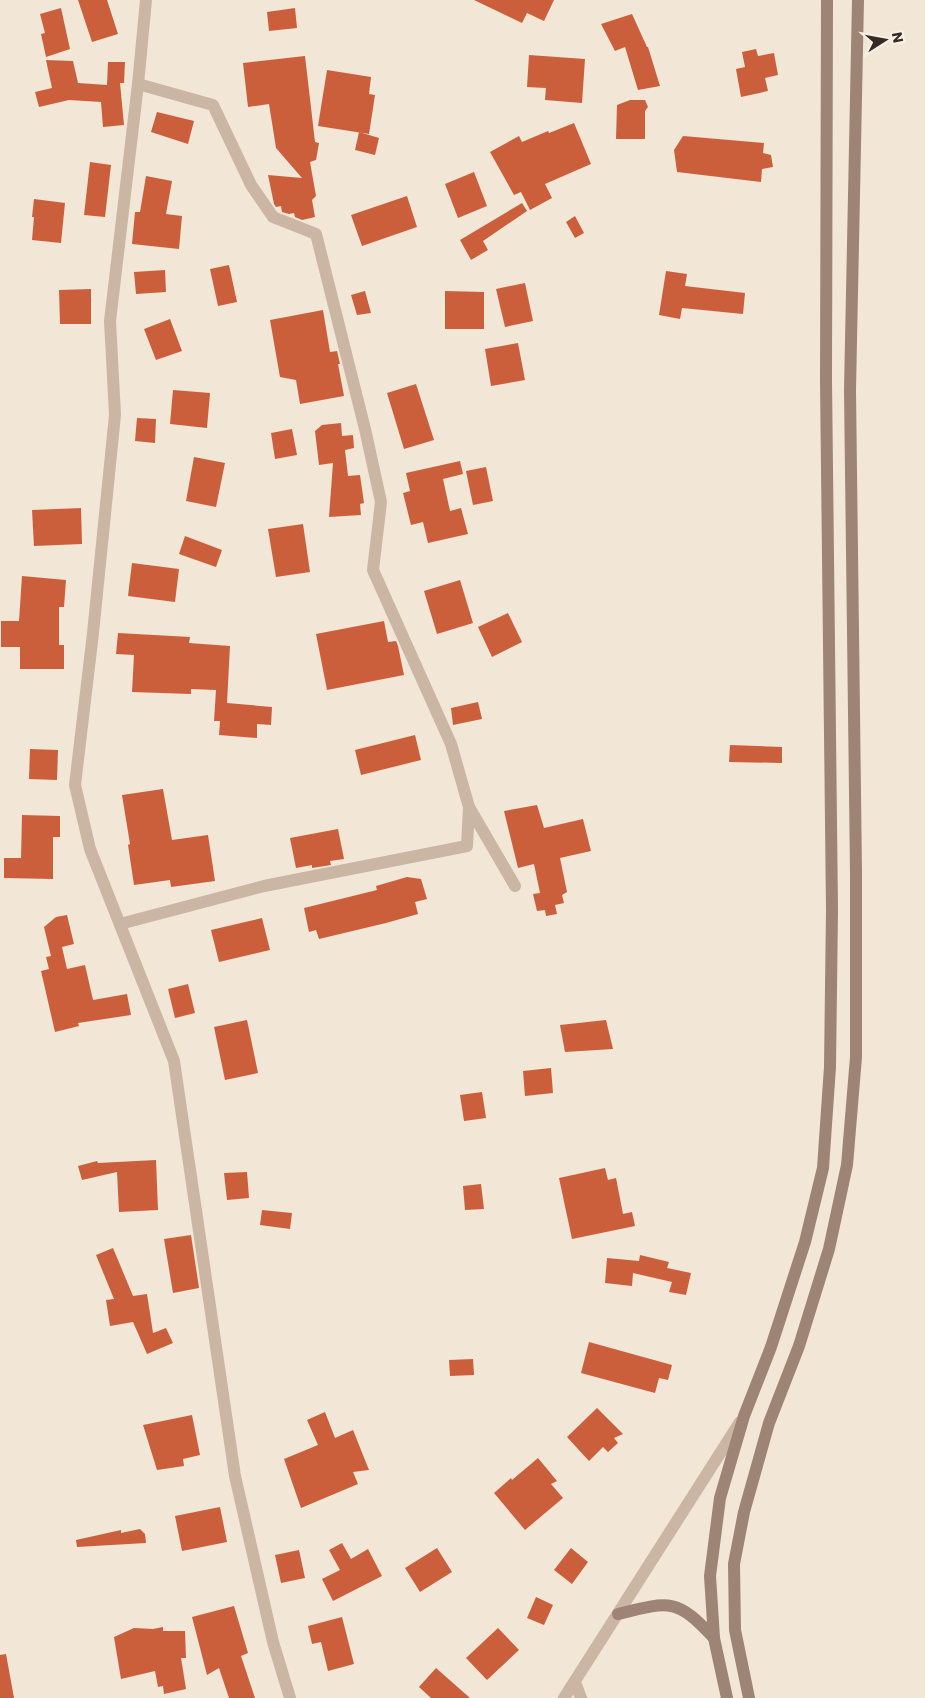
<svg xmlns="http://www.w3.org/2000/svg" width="925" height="1698" viewBox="0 0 925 1698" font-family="Poppins,sans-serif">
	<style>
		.building { fill: #cc5f3b }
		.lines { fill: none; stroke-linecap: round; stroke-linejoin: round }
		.minor { stroke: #cbb5a3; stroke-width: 12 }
		.tertiary { stroke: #cbb5a3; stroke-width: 12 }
		.secondary { stroke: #9e8474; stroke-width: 12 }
	</style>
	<rect width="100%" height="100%" fill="#f2e6d7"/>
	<g class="building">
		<path d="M 78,0 L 107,0 L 118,34 L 92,42 Z"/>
		<path d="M 474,0 L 554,0 L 544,21 L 527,13 L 522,23 Z"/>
		<path d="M 61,8 L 70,49 L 46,57 L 41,34 L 45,33 L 40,14 Z"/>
		<path d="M 295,8 L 297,28 L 269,31 L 267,12 Z"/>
		<path d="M 632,14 L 647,47 L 648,47 L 660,86 L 638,90 L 625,47 L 615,51 L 601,24 Z"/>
		<path d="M 756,49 L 758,56 L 774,53 L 778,75 L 765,78 L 768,91 L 741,97 L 736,69 L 745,67 L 742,52 Z"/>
		<path d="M 529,55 L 585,59 L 582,103 L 545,100 L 546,88 L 527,87 Z"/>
		<path d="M 305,56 L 315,142 L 319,143 L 316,160 L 310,162 L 316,196 L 312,200 L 315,217 L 302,220 L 295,217 L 294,213 L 289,214 L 282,212 L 281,206 L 276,207 L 274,204 L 268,175 L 302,178 L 276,148 L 269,104 L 248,107 L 243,63 Z"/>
		<path d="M 46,60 L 73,61 L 78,83 L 107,85 L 108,62 L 125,62 L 124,83 L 120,83 L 124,125 L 103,127 L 101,102 L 69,100 L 39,107 L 35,92 L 52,88 Z"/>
		<path d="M 327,70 L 371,77 L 369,94 L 375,95 L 369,134 L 318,126 Z"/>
		<path d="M 630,100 L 645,100 L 648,107 L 645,111 L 645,139 L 616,139 L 617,105 Z"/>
		<path d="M 157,112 L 194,121 L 188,144 L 151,132 Z"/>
		<path d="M 574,123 L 591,164 L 545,184 L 552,198 L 530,210 L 521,192 L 514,195 L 490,152 L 519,136 L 522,142 L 548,131 L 549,133 Z"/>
		<path d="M 359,132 L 379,138 L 375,155 L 355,150 Z"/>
		<path d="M 683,136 L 764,143 L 763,153 L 771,155 L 773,167 L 762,169 L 761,182 L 677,172 L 674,150 Z"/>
		<path d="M 90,162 L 111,165 L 105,217 L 84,215 Z"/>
		<path d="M 474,172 L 487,206 L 458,218 L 445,184 Z"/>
		<path d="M 146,176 L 172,181 L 166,214 L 182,216 L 179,249 L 132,244 L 135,212 L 140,212 Z"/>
		<path d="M 407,196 L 417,227 L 362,246 L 351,215 Z"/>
		<path d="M 34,199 L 65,203 L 61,243 L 32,240 L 34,217 L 32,217 Z"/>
		<path d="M 522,203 L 527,211 L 483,241 L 488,250 L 471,260 L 460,240 Z"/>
		<path d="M 575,216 L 584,233 L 575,238 L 566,222 Z"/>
		<path d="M 229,265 L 237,302 L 218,306 L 210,269 Z"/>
		<path d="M 165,270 L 166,292 L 136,294 L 134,272 Z"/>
		<path d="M 666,271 L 687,274 L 685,286 L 745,293 L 743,314 L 682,308 L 680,319 L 659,315 Z"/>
		<path d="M 525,283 L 533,321 L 505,327 L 496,289 Z"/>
		<path d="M 91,289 L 91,324 L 60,324 L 59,290 Z"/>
		<path d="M 365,291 L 371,313 L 357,315 L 351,295 Z"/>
		<path d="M 445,291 L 484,292 L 484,329 L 445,329 Z"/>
		<path d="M 323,310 L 330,352 L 337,351 L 340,364 L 338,364 L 344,396 L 300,404 L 296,380 L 280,377 L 270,320 Z"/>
		<path d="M 170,319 L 182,351 L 156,360 L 144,329 Z"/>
		<path d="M 518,343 L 525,380 L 491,386 L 485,349 Z"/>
		<path d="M 416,384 L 434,440 L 404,449 L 387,393 Z"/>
		<path d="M 173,390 L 210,393 L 207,428 L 170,424 Z"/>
		<path d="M 137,418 L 156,419 L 155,443 L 135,441 Z"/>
		<path d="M 341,423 L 342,436 L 353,435 L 354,448 L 345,450 L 348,476 L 360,475 L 364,503 L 360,504 L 361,515 L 329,517 L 333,463 L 319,465 L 315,431 L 322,425 Z"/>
		<path d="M 292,429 L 297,455 L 275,459 L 271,433 Z"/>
		<path d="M 194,457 L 225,463 L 216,507 L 186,501 Z"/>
		<path d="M 460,461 L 463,474 L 443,479 L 450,511 L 461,508 L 468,534 L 428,543 L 423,522 L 411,525 L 403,493 L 410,491 L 406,473 Z"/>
		<path d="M 486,467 L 493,501 L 473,505 L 466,471 Z"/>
		<path d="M 81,508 L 82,544 L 34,546 L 32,510 Z"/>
		<path d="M 303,524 L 310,572 L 276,577 L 268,529 Z"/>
		<path d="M 185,536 L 222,550 L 216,567 L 179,554 Z"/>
		<path d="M 132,563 L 179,569 L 175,602 L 128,596 Z"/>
		<path d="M 22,576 L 66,580 L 64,607 L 59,607 L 59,645 L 64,645 L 64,669 L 20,669 L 20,647 L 1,647 L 1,621 L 19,621 Z"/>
		<path d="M 460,580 L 473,623 L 437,634 L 424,591 Z"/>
		<path d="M 508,613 L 522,642 L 492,657 L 478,627 Z"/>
		<path d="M 384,621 L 388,642 L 396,641 L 398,646 L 404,675 L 327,690 L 316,634 Z"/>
		<path d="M 118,633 L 190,637 L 189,643 L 230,646 L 227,703 L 272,707 L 271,725 L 257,724 L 257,738 L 219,735 L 220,721 L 214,721 L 216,690 L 191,689 L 191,694 L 132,692 L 134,655 L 116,654 Z"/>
		<path d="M 478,702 L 482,719 L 453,725 L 451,708 Z"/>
		<path d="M 415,735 L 421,760 L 361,775 L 355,750 Z"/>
		<path d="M 730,745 L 782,747 L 782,763 L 729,762 Z"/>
		<path d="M 30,749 L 58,750 L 57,780 L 29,779 Z"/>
		<path d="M 163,789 L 172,840 L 208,835 L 215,881 L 171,887 L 170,880 L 134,885 L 128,845 L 130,844 L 122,795 Z"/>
		<path d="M 537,805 L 544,828 L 583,819 L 591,851 L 560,858 L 567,892 L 562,895 L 564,903 L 555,905 L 557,914 L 546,916 L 545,910 L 537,911 L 533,894 L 540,893 L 534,864 L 518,868 L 504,811 Z"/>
		<path d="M 22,815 L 60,816 L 60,837 L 53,837 L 53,879 L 4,878 L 4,858 L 21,858 Z"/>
		<path d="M 338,829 L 344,859 L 330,861 L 331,865 L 312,868 L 312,865 L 296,868 L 290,838 Z"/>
		<path d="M 407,877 L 421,879 L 427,899 L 415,902 L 418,914 L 386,923 L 319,939 L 316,930 L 309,932 L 304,908 L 377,890 L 376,886 Z"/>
		<path d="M 67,915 L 74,944 L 62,947 L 67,969 L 85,965 L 93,1000 L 127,994 L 131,1015 L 78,1023 L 79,1026 L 55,1032 L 41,971 L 49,969 L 46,957 L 51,956 L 44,927 L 56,917 Z"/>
		<path d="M 262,918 L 270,950 L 219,962 L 211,930 Z"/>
		<path d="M 188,984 L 195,1013 L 175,1018 L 168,989 Z"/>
		<path d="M 247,1020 L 258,1073 L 225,1080 L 214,1027 Z"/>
		<path d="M 606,1020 L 613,1049 L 565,1052 L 560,1025 Z"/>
		<path d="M 551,1068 L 553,1093 L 525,1096 L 523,1071 Z"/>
		<path d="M 482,1092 L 486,1118 L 464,1121 L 460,1095 Z"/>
		<path d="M 156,1160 L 158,1210 L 119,1212 L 117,1172 L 82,1180 L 78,1166 L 97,1161 L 98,1163 Z"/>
		<path d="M 605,1168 L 608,1180 L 616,1178 L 623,1214 L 632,1212 L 635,1226 L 572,1239 L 559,1178 Z"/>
		<path d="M 247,1172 L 249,1198 L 227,1200 L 224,1173 Z"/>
		<path d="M 481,1184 L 484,1209 L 465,1210 L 463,1186 Z"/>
		<path d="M 262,1210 L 292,1213 L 290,1229 L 260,1225 Z"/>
		<path d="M 191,1235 L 199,1288 L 173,1293 L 164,1239 Z"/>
		<path d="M 113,1248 L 133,1296 L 147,1294 L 153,1333 L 166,1328 L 173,1343 L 147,1354 L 133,1322 L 110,1326 L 106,1300 L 114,1299 L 96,1255 Z"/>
		<path d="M 640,1255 L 669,1262 L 667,1268 L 691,1273 L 686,1295 L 669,1292 L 672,1282 L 633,1273 L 632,1286 L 605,1283 L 607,1258 L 639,1261 Z"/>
		<path d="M 589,1342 L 672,1365 L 668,1380 L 659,1378 L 655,1393 L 581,1373 Z"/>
		<path d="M 473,1359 L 474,1375 L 450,1376 L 449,1360 Z"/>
		<path d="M 597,1408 L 623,1434 L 614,1438 L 618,1443 L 608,1452 L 603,1447 L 589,1461 L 567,1437 Z"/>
		<path d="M 325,1412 L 335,1438 L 353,1430 L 369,1470 L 353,1472 L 358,1484 L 301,1508 L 284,1459 L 318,1445 L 307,1420 Z"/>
		<path d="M 192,1415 L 200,1455 L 183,1459 L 184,1466 L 157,1470 L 143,1425 Z"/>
		<path d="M 538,1458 L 557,1481 L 551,1484 L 563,1498 L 525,1530 L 494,1493 L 511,1478 L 512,1480 Z"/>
		<path d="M 220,1507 L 227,1542 L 182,1551 L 175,1516 Z"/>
		<path d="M 140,1529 L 145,1534 L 146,1543 L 77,1547 L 76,1540 L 121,1530 L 121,1533 Z"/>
		<path d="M 342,1543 L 351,1559 L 368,1549 L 382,1576 L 333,1601 L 322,1579 L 340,1570 L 329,1550 Z"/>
		<path d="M 437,1548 L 452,1572 L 420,1592 L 405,1568 Z"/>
		<path d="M 571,1548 L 588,1562 L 572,1584 L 554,1570 Z"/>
		<path d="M 299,1550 L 305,1578 L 281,1583 L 275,1555 Z"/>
		<path d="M 536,1597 L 553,1605 L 544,1625 L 527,1618 Z"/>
		<path d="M 234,1606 L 248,1653 L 241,1656 L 255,1698 L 229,1698 L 219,1668 L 207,1675 L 192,1617 Z"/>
		<path d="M 342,1617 L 354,1664 L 328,1671 L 321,1642 L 312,1644 L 308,1626 Z"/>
		<path d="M 163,1627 L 163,1631 L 185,1631 L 186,1658 L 181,1658 L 186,1689 L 164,1694 L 163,1686 L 158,1687 L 155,1671 L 121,1679 L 114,1637 L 134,1628 L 153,1629 Z"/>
		<path d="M 498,1628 L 519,1650 L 487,1680 L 466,1658 Z"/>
		<path d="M 6,1654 L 14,1698 L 0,1698 L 0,1655 Z"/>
		<path d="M 436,1668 L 470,1698 L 431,1698 L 419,1687 Z"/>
	</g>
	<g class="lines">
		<g class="minor">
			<path d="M 146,0 L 138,84 L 110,321 L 115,415 L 93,633 L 75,785 L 90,849 L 174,1061 L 235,1476 L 273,1642 L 290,1698"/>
			<path d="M 469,807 L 515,886"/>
			<path d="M 120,924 L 264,886 L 467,846 L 469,807 L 451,744 L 373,570 L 381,502 L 365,429 L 316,234 L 273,217 L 251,185 L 213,105 L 138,84"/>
			<path d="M 575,1682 L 581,1698"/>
		</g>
		<path class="tertiary" d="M 564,1698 L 740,1422"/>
		<g class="secondary">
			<path d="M 618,1614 C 670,1601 677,1598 714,1638"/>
			<path d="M 727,1698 L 714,1638 L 710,1576 L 720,1498 L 744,1416 L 771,1347 L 805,1242 L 823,1168 L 830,1067 L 832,910 L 826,380 L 827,0"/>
			<path d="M 749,1698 L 735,1630 L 734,1564 L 744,1512 L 769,1423 L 799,1346 L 829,1249 L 847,1165 L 856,1057 L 856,873 L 850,390 L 858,0"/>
		</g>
	</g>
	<g transform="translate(885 40) rotate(79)" stroke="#faf0e4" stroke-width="4" paint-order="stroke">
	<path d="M0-4L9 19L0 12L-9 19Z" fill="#352a25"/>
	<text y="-8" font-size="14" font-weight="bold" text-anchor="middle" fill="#352a25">N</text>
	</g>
</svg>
